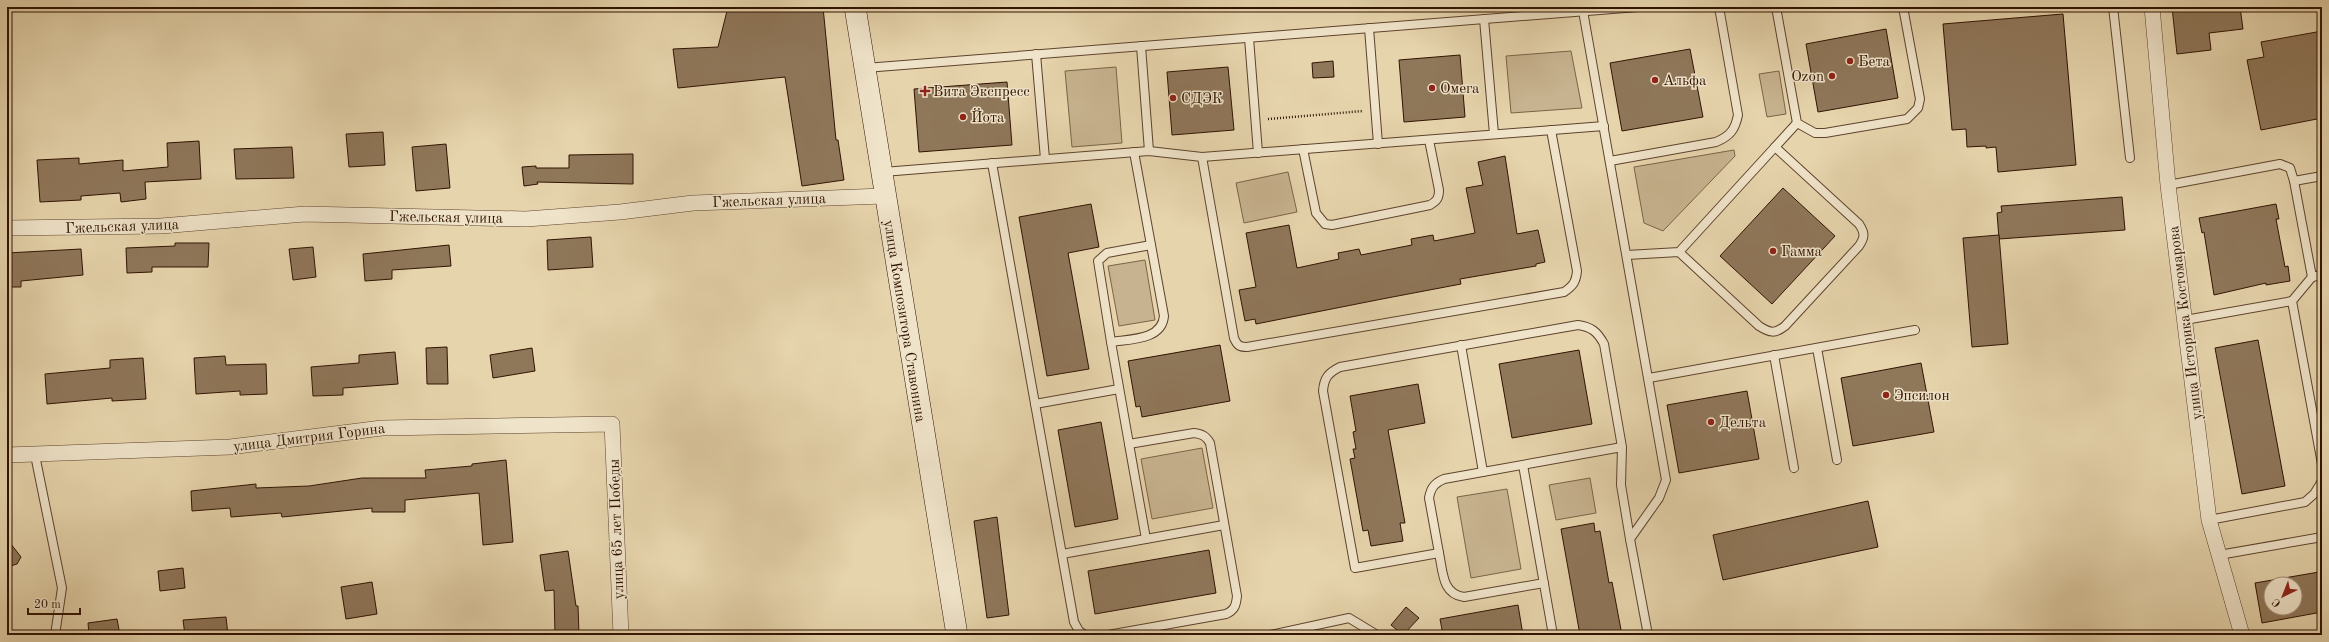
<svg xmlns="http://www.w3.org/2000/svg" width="2329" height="642" viewBox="0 0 2329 642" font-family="'Old Standard TT',serif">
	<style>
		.green { fill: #c7b38f; stroke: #7c6348 }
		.building { fill: #8f775a; stroke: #301302; fill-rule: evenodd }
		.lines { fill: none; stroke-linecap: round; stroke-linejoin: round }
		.lane-casing { stroke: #5e432c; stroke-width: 10 }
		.street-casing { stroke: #5e432c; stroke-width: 16 }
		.secondary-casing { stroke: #301302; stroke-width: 22 }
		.path { stroke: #301302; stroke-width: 2.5; stroke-dasharray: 1 2; stroke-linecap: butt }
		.lane { stroke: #efe3c9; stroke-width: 8 }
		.street { stroke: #efe3c9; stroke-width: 15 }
		.secondary { stroke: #efe3c9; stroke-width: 21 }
		.poi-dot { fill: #8f2418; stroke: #efe3c9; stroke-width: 1.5 }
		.labels { text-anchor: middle; stroke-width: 3; stroke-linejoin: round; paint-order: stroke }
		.poi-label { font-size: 15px; fill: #301302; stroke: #efe3c9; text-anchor: start }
		.street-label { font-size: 15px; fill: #301302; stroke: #efe3c9 }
	</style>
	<rect width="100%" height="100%" fill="#e6d4ac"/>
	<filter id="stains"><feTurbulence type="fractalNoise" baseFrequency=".005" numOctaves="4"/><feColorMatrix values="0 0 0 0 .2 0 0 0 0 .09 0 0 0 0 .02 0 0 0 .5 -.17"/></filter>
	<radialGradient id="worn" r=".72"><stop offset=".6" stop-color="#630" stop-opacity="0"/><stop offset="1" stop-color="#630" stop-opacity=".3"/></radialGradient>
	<g class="green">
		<path d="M 1571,51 L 1582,108 L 1511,113 L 1506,56 Z"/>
		<path d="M 1116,67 L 1122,143 L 1072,147 L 1065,71 Z"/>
		<path d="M 1779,71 L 1786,114 L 1767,117 L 1759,74 Z"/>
		<path d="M 1734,150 L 1735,156 L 1663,231 L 1644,223 L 1634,167 Z"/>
		<path d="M 1288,172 L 1297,212 L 1244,223 L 1236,183 Z"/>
		<path d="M 1145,260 L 1155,320 L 1119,326 L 1108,266 Z"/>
		<path d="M 1202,448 L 1213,508 L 1152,519 L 1141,459 Z"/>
		<path d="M 1590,478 L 1596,513 L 1556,520 L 1549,485 Z"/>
		<path d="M 1507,489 L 1521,569 L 1471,578 L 1457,497 Z"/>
	</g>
	<g class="building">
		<path d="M 728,7 L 823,7 L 836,140 L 838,140 L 844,180 L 802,186 L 785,77 L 678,88 L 673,49 L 718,47 Z"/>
		<path d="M 2172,7 L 2240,7 L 2243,29 L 2209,33 L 2211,50 L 2177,54 Z"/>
		<path d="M 2063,14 L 2076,165 L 1998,172 L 1996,147 L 1986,148 L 1986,146 L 1967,147 L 1966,129 L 1952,130 L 1943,24 Z"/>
		<path d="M 1886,29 L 1898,98 L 1818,112 L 1806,44 Z"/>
		<path d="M 2322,31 L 2322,118 L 2261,130 L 2247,60 L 2264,57 L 2261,42 Z"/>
		<path d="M 1690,49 L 1703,117 L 1622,131 L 1610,63 Z"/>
		<path d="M 1460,55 L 1465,117 L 1404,122 L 1399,60 Z"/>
		<path d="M 1333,61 L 1334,77 L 1313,78 L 1312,63 Z"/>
		<path d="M 1228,67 L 1234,130 L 1172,135 L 1167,72 Z"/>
		<path d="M 1007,82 L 1012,145 L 919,152 L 914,89 Z"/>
		<path d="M 383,132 L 385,165 L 349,167 L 346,134 Z"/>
		<path d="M 199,141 L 201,179 L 145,182 L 146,199 L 121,202 L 120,193 L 81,196 L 81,200 L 40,202 L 37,160 L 79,158 L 79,164 L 123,160 L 123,171 L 168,167 L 167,143 Z"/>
		<path d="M 446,144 L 450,188 L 416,191 L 412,147 Z"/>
		<path d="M 292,147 L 294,178 L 236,179 L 234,149 Z"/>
		<path d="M 633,154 L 633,184 L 537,182 L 538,184 L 524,186 L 522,167 L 536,166 L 536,168 L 569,168 L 569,155 Z"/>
		<path d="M 1505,156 L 1517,234 L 1538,230 L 1545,262 L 1536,264 L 1536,266 L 1460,279 L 1461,284 L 1382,299 L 1256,324 L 1255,319 L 1245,321 L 1239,290 L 1256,287 L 1246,233 L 1289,225 L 1297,268 L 1339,259 L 1338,253 L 1359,249 L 1361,255 L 1412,245 L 1411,239 L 1433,235 L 1434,241 L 1475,233 L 1466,188 L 1483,185 L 1478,162 Z"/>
		<path d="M 1783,188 L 1835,236 L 1772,304 L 1720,256 Z"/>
		<path d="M 2122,197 L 2125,230 L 1999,239 L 1997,213 L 2002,212 L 2001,206 Z"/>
		<path d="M 1091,204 L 1099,247 L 1068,253 L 1089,369 L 1047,376 L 1019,217 Z"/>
		<path d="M 2276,204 L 2279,219 L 2276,219 L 2285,267 L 2288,266 L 2290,281 L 2266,285 L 2266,283 L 2214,295 L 2204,232 L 2202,233 L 2199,218 Z"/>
		<path d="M 1999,235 L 2008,344 L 1972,347 L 1963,238 Z"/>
		<path d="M 591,237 L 593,267 L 548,270 L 547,240 Z"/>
		<path d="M 175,243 L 209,243 L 208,267 L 152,267 L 152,272 L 127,273 L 126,248 L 175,246 Z"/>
		<path d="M 449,245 L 451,266 L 392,270 L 392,279 L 365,281 L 363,254 Z"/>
		<path d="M 313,247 L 316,277 L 293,280 L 289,249 Z"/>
		<path d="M 81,249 L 83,275 L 21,281 L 21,287 L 7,287 L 7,253 Z"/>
		<path d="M 2258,340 L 2285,486 L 2242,494 L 2215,348 Z"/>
		<path d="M 1220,345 L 1230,401 L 1142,417 L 1140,406 L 1136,407 L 1128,361 Z"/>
		<path d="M 447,347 L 448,384 L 427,384 L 426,348 Z"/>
		<path d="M 532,348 L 535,371 L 493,378 L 490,355 Z"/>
		<path d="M 1579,350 L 1592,424 L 1512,438 L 1499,364 Z"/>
		<path d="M 395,352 L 398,384 L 343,388 L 343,395 L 313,396 L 311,367 L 359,363 L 359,355 Z"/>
		<path d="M 225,356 L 226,365 L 266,364 L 267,394 L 240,395 L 240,391 L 196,394 L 194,358 Z"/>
		<path d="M 143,358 L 146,399 L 112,401 L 112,398 L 47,404 L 45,374 L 110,368 L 110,360 Z"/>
		<path d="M 1921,363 L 1934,432 L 1853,446 L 1841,378 Z"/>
		<path d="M 1418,384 L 1425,423 L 1388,430 L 1405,523 L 1400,523 L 1403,541 L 1371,546 L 1368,530 L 1363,531 L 1350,459 L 1355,458 L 1353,449 L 1356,449 L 1353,432 L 1356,431 L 1350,396 Z"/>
		<path d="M 1747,391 L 1759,459 L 1679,473 L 1667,405 Z"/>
		<path d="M 1101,422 L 1118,519 L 1075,527 L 1058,430 Z"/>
		<path d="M 506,460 L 513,542 L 483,545 L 479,493 L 405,500 L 405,512 L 372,512 L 372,508 L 282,517 L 281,513 L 231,517 L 230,508 L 192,511 L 191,491 L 256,484 L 256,488 L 309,486 L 362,478 L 426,478 L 425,470 L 472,466 L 472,464 Z"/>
		<path d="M 1868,501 L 1878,547 L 1723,580 L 1713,535 Z"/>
		<path d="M 997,517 L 1009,615 L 987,618 L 974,521 Z"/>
		<path d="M 1594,523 L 1595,532 L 1600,531 L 1609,583 L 1612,582 L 1622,635 L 1580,635 L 1561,529 Z"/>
		<path d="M 7,539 L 21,557 L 17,564 L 7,567 Z"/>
		<path d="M 1209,550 L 1216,593 L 1095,614 L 1088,571 Z"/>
		<path d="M 568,551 L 576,606 L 578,606 L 579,635 L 555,635 L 554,590 L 545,591 L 540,555 Z"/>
		<path d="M 183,568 L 185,588 L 160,591 L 158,571 Z"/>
		<path d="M 2319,572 L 2320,575 L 2322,574 L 2322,612 L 2262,623 L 2255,583 ZM 2271,584 L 2295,584 L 2295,608 L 2271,608 Z"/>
		<path d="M 372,582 L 377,614 L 346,619 L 341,587 Z"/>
		<path d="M 1518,605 L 1523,635 L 1443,635 L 1440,619 Z"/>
		<path d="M 1406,607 L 1419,618 L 1403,635 L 1391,625 Z"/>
		<path d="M 226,617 L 228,635 L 185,635 L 183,620 Z"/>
		<path d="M 117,619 L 120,635 L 89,635 L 88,623 Z"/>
	</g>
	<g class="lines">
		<defs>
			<g id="lane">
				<path d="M 1776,7 L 1797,123 L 1815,133 L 1825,133 L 1907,119 L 1918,108 L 1920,99 L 1903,7"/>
				<path d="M 2113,7 L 2130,158"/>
				<path d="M 1583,11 L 1666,480 L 1659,498 L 1630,539 L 1648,635"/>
				<path d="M 1484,19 L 1494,134"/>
				<path d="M 1369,28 L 1378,144"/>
				<path d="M 1249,38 L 1258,153"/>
				<path d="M 1141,46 L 1149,151"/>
				<path d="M 1036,54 L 1045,159"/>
				<path d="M 865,68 L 1638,7"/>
				<path d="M 1775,147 L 1797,123"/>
				<path d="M 1303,149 L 1316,213 L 1325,224 L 1332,225 L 1430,205 C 1437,201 1439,198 1439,190 L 1429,140"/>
				<path d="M 1202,157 L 1234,338 C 1237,345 1239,347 1247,347 L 1564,292 C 1573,286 1576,282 1577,271 L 1551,130"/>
				<path d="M 1610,161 L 1716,142 C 1730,136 1735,130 1738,115 L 1719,7"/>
				<path d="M 992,163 L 1074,622 L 1079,631 L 1085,635"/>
				<path d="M 883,172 L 1149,151 L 1202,157 L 1604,126"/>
				<path d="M 2294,181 L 2312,277"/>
				<path d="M 2168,185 L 2280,164 L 2290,168 L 2294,181 L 2322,176"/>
				<path d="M 1627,255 L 1679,252 L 1759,326 C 1770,333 1775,334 1785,326 L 1859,246 C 1865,237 1865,233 1859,224 L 1775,147 L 1679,252"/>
				<path d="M 2322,275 L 2312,277 L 2292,301 L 2322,464"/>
				<path d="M 2185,320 L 2292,301"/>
				<path d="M 1111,342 L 1098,261 L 1107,253 L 1151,245"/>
				<path d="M 1461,345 L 1483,472"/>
				<path d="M 1817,348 L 1837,460"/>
				<path d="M 1774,355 L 1794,468"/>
				<path d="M 1649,378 L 1915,330"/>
				<path d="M 1035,404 L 1119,389"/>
				<path d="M 1129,444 L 1146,539"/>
				<path d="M 1622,447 L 1444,479 C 1435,483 1431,487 1429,498 L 1439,553 L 1355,568 L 1323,391 C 1324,378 1328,373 1340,367 L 1578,325 C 1591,327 1597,331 1604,344 L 1622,447 L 1621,485 L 1630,539"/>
				<path d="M 35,455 L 62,588 L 55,635"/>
				<path d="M 1523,465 L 1553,635"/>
				<path d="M 2209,520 L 2305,502 L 2314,494 L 2322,481"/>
				<path d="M 1439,553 C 1443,572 1442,594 1464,597 L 1544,583"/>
				<path d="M 1062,554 L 1224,525"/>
				<path d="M 2219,555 L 2322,537"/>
				<path d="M 1108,635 L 1226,614 C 1235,610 1236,605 1237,596 L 1210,443 C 1206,436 1202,434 1194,433 L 1129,444 L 1111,342 C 1131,339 1162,340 1164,316 L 1134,152"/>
				<path d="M 1270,635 L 1349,618 L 1377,635"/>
			</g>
			<g id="street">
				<path d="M 2152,7 L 2168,185 L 2209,520 L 2242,635"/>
				<path d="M 7,228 L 161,226 L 305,214 L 526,219 L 620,212 L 693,203 L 884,196"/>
				<path d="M 7,455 L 230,447 L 382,428 L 612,424 L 621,635"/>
			</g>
			<path id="secondary" d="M 855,7 L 957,635"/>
		</defs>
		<use href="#lane" class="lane-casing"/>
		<use href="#street" class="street-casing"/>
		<use href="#secondary" class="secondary-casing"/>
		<path class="path" d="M 1268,119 L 1363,111"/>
		<use href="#lane" class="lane"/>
		<use href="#street" class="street"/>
		<use href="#secondary" class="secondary"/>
	</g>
	<g class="poi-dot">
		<circle cx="1850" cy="61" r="4"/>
		<circle cx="1832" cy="76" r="4"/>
		<circle cx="1655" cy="80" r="4"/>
		<circle cx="1432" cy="88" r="4"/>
		<path d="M923 85h4v4h4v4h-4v4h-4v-4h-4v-4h4z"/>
		<circle cx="1173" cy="98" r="4"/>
		<circle cx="963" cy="117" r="4"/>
		<circle cx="1773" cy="251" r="4"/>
		<circle cx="1886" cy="395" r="4"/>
		<circle cx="1711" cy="422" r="4"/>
	</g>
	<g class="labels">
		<g class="poi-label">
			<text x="1858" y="66">Бета</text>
			<text x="1824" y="81" text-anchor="end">Ozon</text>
			<text x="1663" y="85">Альфа</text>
			<text x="1440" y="93">Омега</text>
			<text x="933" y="96">Вита Экспресс</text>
			<text x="1181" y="103">СДЭК</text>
			<text x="971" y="122">Йота</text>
			<text x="1781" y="256">Гамма</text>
			<text x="1894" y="400">Эпсилон</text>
			<text x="1719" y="427">Дельта</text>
		</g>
		<g class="street-label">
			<text transform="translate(769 200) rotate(-2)" y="5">Гжельская улица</text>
			<text transform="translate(446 217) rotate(1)" y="5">Гжельская улица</text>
			<text transform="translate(122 226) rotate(-2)" y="5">Гжельская улица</text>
			<text transform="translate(905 321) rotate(81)" y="5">улица Композитора Ставонина</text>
			<text transform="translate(2185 323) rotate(-97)" y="5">улица Историка Костомарова</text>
			<text transform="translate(309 437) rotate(-7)" y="5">улица Дмитрия Горина</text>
			<text transform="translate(616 529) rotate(-92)" y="5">улица 65 лет Победы</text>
		</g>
	</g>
	<rect width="2329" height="642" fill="none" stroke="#e6d4ac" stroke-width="24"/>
	<rect x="8" y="8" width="2313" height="626" fill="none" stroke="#301302" stroke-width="2"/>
	<rect x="12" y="12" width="2305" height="618" fill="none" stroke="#301302"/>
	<g transform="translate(2283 596) rotate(223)"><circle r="19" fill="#efe3c9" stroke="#a39079"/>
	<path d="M0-3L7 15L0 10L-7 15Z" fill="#8f2418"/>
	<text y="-6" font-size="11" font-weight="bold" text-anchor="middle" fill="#301302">С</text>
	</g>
	<path d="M28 608v6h52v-6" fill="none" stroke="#301302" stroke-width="2"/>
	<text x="34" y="608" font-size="12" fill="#301302" stroke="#efe3c9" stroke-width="3" paint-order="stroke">20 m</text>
	<rect width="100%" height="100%" filter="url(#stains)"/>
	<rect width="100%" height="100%" fill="url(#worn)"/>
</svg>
